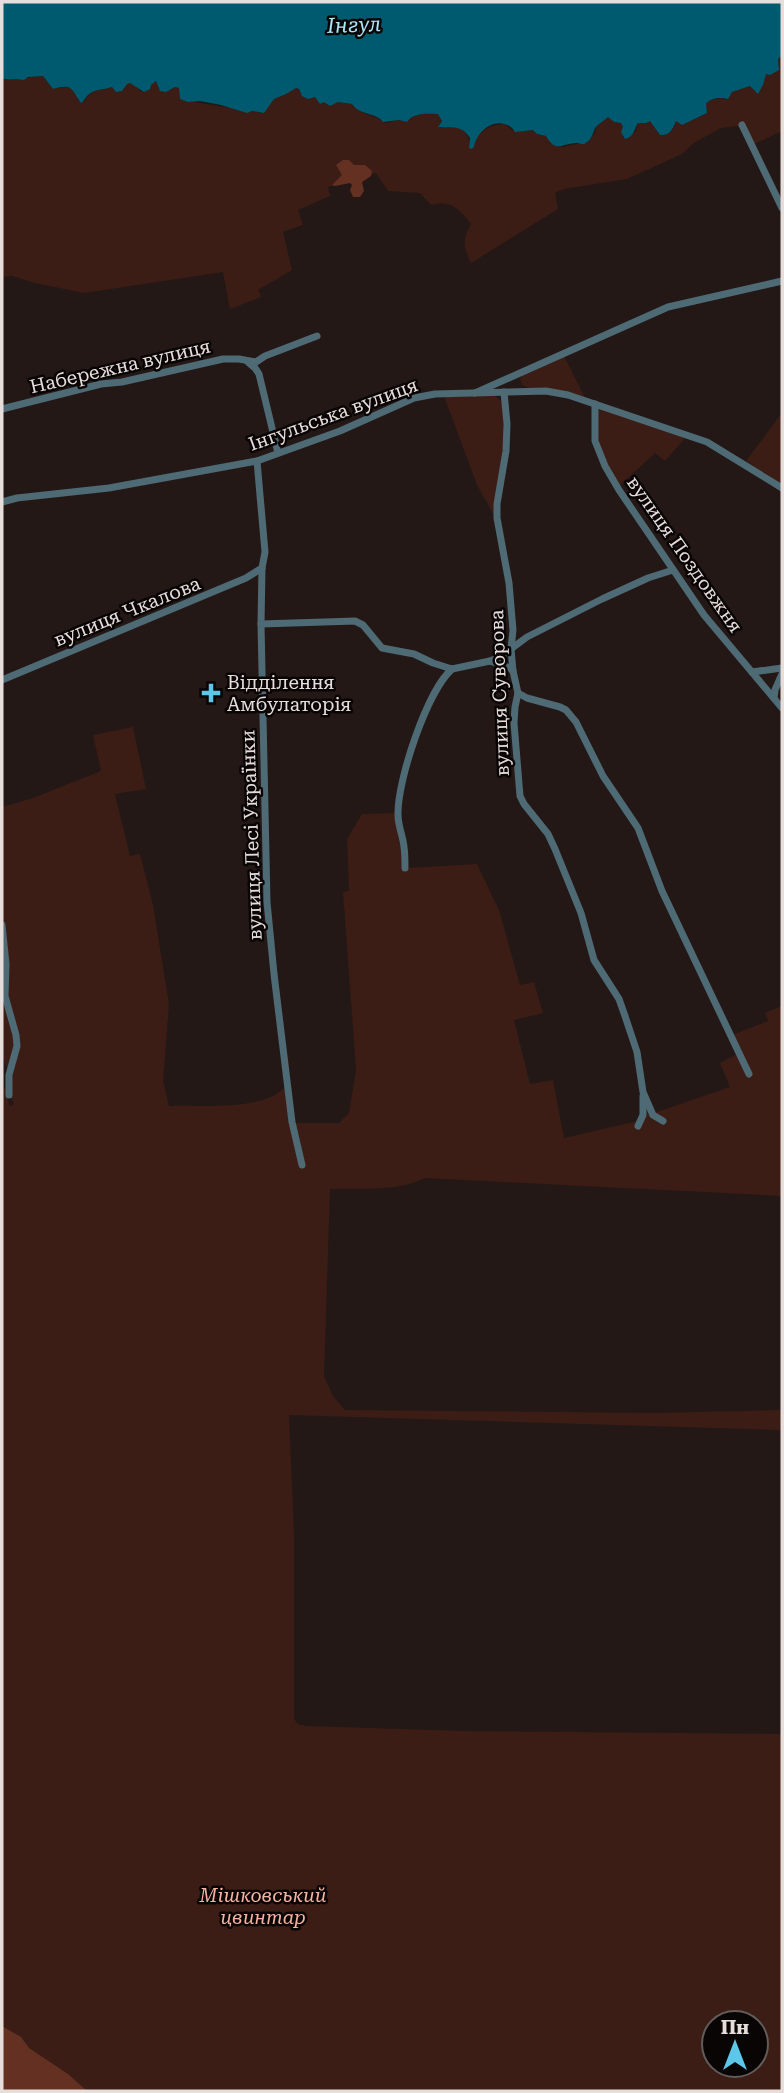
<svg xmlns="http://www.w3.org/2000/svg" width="784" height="2093" viewBox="0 0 784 2093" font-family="'Roboto Serif',serif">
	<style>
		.green { fill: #3b1d15; fill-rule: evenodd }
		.forest { fill: #643022 }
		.water { fill: #005a6f }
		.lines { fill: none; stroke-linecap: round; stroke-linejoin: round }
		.minor { stroke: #4e6a74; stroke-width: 7 }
		.poi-dot { fill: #5cc7e8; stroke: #090504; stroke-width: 2.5 }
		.labels { text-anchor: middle; stroke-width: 5; stroke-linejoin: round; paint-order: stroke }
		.street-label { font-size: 19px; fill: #e7dedc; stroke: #090504 }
		.poi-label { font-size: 19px; fill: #e7dedc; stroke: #090504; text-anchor: start }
		.park-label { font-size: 19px; font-style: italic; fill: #f8b29f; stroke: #090504 }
		.water-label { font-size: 21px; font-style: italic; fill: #aae5f9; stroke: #090504 }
	</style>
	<rect width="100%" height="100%" fill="#231815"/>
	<g class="green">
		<path d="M 782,55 L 782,131 L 750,146 L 739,126 L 721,128 L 694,143 L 682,154 L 627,179 L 564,189 L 555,193 L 558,209 L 471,263 C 463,247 462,239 471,224 C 458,209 453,200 431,205 L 420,193 L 388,191 L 376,173 L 328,187 L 330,196 L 298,210 L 303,225 L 283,232 L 292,270 L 258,290 L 261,297 L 233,308 L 230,309 L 223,272 L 84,293 L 35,283 L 12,276 L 2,277 L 2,78 C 16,82 29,76 43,76 L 53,89 C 66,86 74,84 78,100 L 85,101 C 90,89 100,91 112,87 L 116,92 L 123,89 L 127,83 C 135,82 136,88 142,92 L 156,81 L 158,82 L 158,88 L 166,92 L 175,87 L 179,88 L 180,99 C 206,105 235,108 262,113 L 274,99 L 286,94 L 295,88 L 299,90 L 302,96 L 308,99 L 315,97 L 320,104 L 324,102 L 332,105 L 338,102 L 352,104 C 360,115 375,115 386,123 L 399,120 L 406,122 C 414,113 427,113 438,114 L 442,119 L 439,125 L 440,128 C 456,124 471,129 469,147 C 483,133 481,126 504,124 L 514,131 L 533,130 L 537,134 L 546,136 L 554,145 L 562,147 L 588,142 L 595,133 L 596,127 L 608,117 L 614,122 L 621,123 L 623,127 L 621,132 L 625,139 L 636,131 L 638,123 L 646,123 L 650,121 L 660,135 C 670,136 674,129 676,121 L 688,122 L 707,113 L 706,104 C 710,98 720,98 727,99 L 732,92 L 750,86 L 756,92 C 764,89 763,81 766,74 L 770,75 L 779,68 L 778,59 Z"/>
		<path d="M 564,356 L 585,398 L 532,389 L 522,385 L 520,378 L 523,375 Z"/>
		<path d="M 494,395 L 501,401 L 503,406 L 504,451 L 495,517 L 477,485 L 444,396 Z"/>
		<path d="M 599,408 L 686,437 L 665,461 L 655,453 L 619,486 C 605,462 591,437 599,408 Z"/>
		<path d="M 782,413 L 782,485 L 746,461 Z"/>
		<path d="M 133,727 L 146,789 L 115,794 L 130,856 L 140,854 L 153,905 L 169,1004 L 163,1081 L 169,1106 C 200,1105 242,1109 271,1097 C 279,1094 281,1088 290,1086 L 294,1123 L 339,1123 L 349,1113 L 356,1070 L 343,892 L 349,891 L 347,839 L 362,814 L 395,813 L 407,868 L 477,864 L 499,910 L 520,985 L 534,982 L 543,1013 L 514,1020 L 530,1084 L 553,1080 L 564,1138 L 638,1121 L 641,1115 L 641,1091 L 654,1113 L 730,1087 L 720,1063 L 741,1052 L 732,1035 L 768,1021 L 765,1013 L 782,1006 L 782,1196 L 424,1178 C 400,1192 357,1188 330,1189 L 324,1376 L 333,1396 L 345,1410 L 653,1413 L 782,1410 L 782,1430 L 289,1415 L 294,1533 L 294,1719 L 298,1724 L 306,1726 L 465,1731 L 782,1734 L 782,2091 L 2,2091 L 2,1089 L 7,1088 L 9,1106 L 14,1104 C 4,1085 16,1077 16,1058 C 16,1040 10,1023 8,1005 C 2,939 2,873 2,807 L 33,798 L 101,771 L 93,735 ZM 714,2023 L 756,2023 L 756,2065 L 714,2065 Z"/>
		<path d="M 2,936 L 3,984 L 16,1046 L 8,1070 L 2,1058 Z"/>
	</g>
	<g class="forest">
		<path d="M 343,160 L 349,160 L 354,165 L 365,165 L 372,171 L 371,176 L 362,182 L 364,191 L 360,197 L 353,197 L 350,190 L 352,185 L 350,183 L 335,186 L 332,185 L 342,175 L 336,165 Z"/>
		<path d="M 2,2026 L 21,2037 L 29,2048 L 68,2074 L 87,2091 L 2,2091 Z"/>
	</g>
	<path class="water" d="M 2,2 L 782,2 L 782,55 L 778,59 L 779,70 L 770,75 L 766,74 L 763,85 L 758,94 L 750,86 L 732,92 L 728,99 C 721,97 710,98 706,104 L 707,113 L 682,125 L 676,121 C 673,129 670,136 660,135 L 650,121 L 646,123 L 638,123 C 634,129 634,137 625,139 L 621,132 L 623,127 L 621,123 L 614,122 L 608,117 C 604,121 598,124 595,128 C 593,133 592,139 587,142 C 582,146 581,143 576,143 C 561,144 556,153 546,136 L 537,134 L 533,130 L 515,132 C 513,129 511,126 507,125 C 492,118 476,133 474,147 L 471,149 L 469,148 L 470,138 C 462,124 450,128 438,127 L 442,121 L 438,114 C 427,114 414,112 407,122 L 399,120 L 383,122 C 376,112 360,116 352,104 L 338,102 L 330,106 L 324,102 L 320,104 L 315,97 L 308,99 L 302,96 L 299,89 L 296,88 L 286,94 L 274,99 L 264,113 L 252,111 L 247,113 L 221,105 L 200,101 L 188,102 L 180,99 L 179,88 L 175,87 L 166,92 L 160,91 L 156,81 L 151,85 L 150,89 L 144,92 L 130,83 L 127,84 L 122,91 L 116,92 L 112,87 C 104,90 93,89 87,96 C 85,98 84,101 81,103 C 71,89 73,83 53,89 L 43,76 L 28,77 L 24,80 C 16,78 9,81 2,78 Z"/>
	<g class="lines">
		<g class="minor">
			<path d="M 742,125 L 782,208"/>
			<path d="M 248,362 L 255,368 L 259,374 L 278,453"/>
			<path d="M 504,392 L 507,424 L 506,451 L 497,504 L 497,518 L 509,583 L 513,630 L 511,649 L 513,671 L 518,693 L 515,707 L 514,723 L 520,796 L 524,804 L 548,834 L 555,849 L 581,913 L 594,960 L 619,999 L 625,1016 L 637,1052 L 643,1092 L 653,1115 L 663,1121"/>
			<path d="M 475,393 L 668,307 L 782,281"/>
			<path d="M 595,404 L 595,441 L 605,466 L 619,490 L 704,615 L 782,708"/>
			<path d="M 2,409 L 101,384 L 122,382 L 223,359 L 239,359 L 256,362 L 265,356 L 317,336"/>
			<path d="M 257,461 L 265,552 L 262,568 L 261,624 L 267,902 L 274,974 L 292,1122 L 302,1165"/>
			<path d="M 2,502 L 17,498 L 109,488 L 257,461 L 340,431 L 414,398 L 435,394 L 546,391 L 568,395 L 707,442 L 782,488"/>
			<path d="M 261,624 L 355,621 L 363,625 L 382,648 L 414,654 L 433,663 L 452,669 L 490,661 L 500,657 L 527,637 L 602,599 L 648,578 L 673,570"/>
			<path d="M 490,661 L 510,668 L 513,671"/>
			<path d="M 752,672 L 782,668"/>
			<path d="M 2,680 L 246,578 L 262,568"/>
			<path d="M 518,693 L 527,698 L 560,707 L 566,710 L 576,722 L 603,776 L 638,828 L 662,891 L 749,1074"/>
			<path d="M 774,698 L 775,690 L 782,674"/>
			<path d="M 405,868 C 405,861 405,854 404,847 C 403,836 398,826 398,815 C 397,781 427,691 452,669"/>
			<path d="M 2,925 L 6,964 L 5,996 L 16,1035 L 17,1046 L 9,1075 L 9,1095"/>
			<path d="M 638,1126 L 643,1115 L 643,1096"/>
		</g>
	</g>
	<path class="poi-dot" d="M207.5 682.5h7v7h7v7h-7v7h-7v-7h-7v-7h7z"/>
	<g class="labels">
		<g class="street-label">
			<text transform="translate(120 366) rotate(-13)" y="7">Набережна вулиця</text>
			<text transform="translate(333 414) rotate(-20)" y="7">Інгульська вулиця</text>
			<text transform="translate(685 554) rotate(55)" y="7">вулиця Поздовжня</text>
			<text transform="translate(127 611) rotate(-22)" y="7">вулиця Чкалова</text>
			<text transform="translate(499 693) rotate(-92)" y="7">вулиця Суворова</text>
			<text transform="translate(251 835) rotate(-92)" y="7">вулиця Лесі Українки</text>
		</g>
		<g class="poi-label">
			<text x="227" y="689">Відділення<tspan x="227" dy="22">Амбулаторія</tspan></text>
		</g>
		<g class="park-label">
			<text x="263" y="1902">Мішковський<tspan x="263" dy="22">цвинтар</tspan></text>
		</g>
		<g class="water-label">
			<text transform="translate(354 25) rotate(-2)" y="7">Інгул</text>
		</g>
	</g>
	<rect width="784" height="2093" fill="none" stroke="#e7dedc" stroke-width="7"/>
	<g transform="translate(735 2044)"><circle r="33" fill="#090504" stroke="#625c5a" stroke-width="2"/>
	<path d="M0-5L12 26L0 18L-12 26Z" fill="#5cc7e8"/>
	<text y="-10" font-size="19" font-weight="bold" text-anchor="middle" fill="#e7dedc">Пн</text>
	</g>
</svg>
